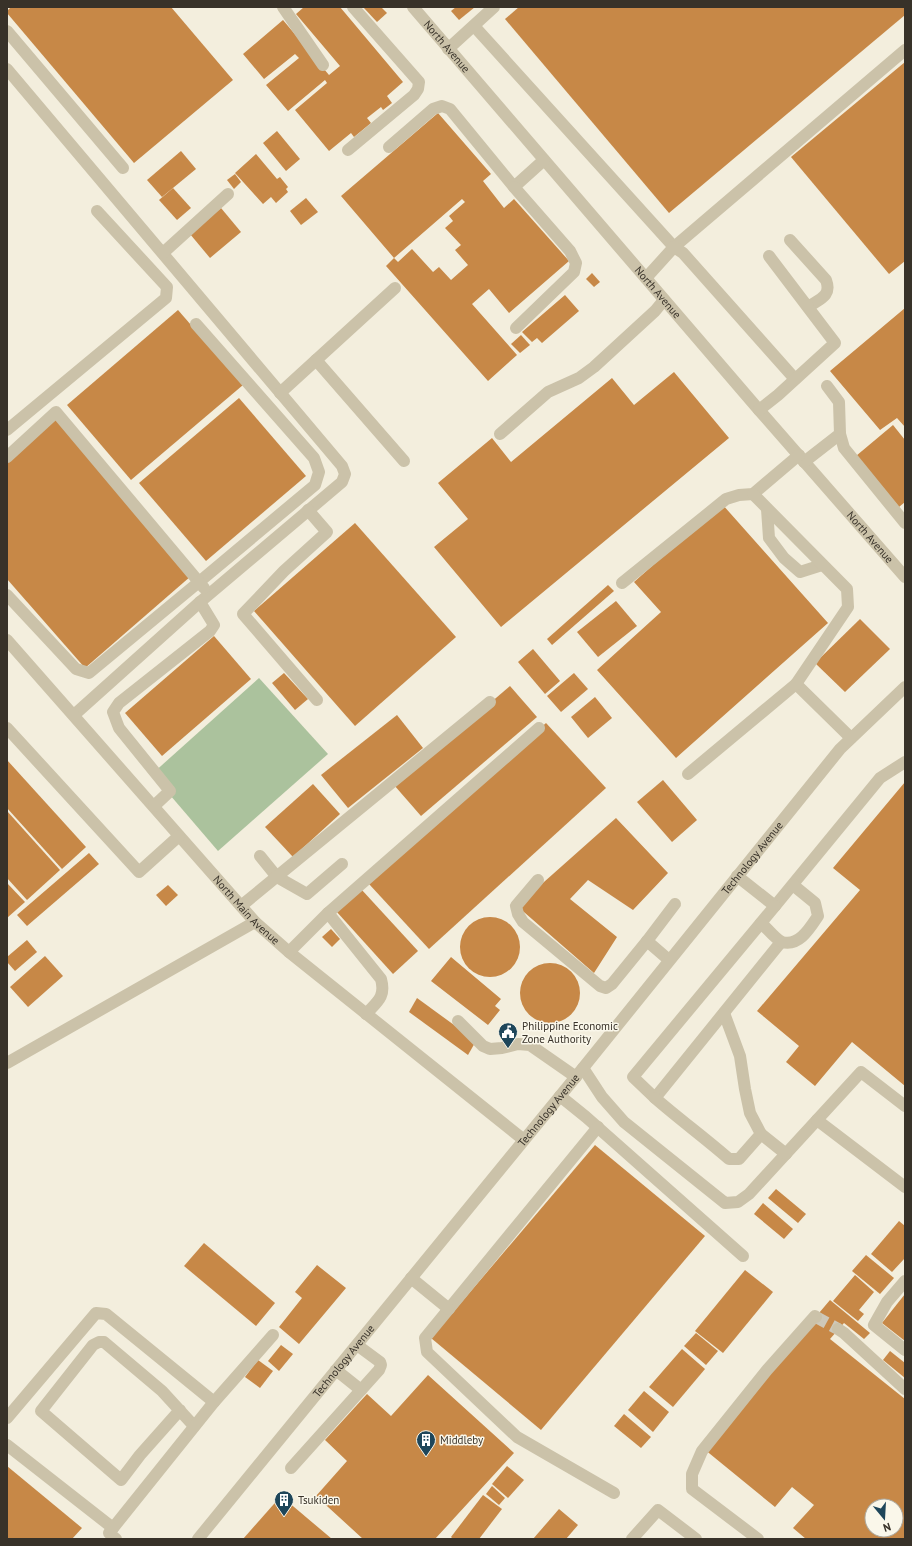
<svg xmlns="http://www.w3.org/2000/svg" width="912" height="1546" viewBox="0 0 912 1546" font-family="'PT Sans',sans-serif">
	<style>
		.green { fill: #abc29d }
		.building { fill: #c78847; fill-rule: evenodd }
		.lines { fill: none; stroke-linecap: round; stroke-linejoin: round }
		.minor-tunnel { stroke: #cec8b9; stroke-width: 12; stroke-dasharray: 12 6; stroke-linecap: butt }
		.minor { stroke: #cbc2a9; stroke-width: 12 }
		.labels { text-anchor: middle; stroke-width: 3; stroke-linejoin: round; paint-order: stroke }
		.street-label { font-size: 11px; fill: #383229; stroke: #faf7ea }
		.poi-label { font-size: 11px; fill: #383229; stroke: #faf7ea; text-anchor: start }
	</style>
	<rect width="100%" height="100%" fill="#f3eedd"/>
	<path class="green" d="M 259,678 L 328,754 L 218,851 L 152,774 Z"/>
	<g class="building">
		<path d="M 11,7 L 171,7 L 233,80 L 134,163 L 7,13 L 7,11 Z"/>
		<path d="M 304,7 L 340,7 L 403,82 L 387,96 L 392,103 L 383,110 L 381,107 L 367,118 L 371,123 L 354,137 L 351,133 L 329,151 L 295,110 L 327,83 L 325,80 L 288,111 L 266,85 L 299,58 L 295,54 L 264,79 L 243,54 L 283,20 L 329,75 L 340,66 L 296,14 Z"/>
		<path d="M 363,7 L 381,7 L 387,13 L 377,22 Z"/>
		<path d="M 456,7 L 475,7 L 459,20 L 451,11 Z"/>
		<path d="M 519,7 L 905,7 L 905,15 L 669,213 L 505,19 Z"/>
		<path d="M 905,62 L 905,261 L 889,274 L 791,157 Z"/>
		<path d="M 438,113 L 491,174 L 483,181 L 504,208 L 514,199 L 569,261 L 509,313 L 489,289 L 472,304 L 517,355 L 488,381 L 386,266 L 394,258 L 398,262 L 412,249 L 433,272 L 439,267 L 451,280 L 468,265 L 455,250 L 461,245 L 445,228 L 453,221 L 449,216 L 465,202 L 462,199 L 394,258 L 341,196 Z"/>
		<path d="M 277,131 L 300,159 L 286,171 L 263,143 Z"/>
		<path d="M 181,151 L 196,169 L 162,197 L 147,180 Z"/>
		<path d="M 256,154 L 277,179 L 280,177 L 288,187 L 286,189 L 288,192 L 276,203 L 271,197 L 263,204 L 235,173 Z"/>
		<path d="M 235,174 L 241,182 L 234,189 L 227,180 Z"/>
		<path d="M 173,188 L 191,208 L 177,220 L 159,200 Z"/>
		<path d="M 306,198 L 318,212 L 301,225 L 290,211 Z"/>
		<path d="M 221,208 L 241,232 L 210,258 L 190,234 Z"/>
		<path d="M 592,273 L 600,282 L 594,287 L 586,279 Z"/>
		<path d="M 565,295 L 579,311 L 542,343 L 537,338 L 532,342 L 522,332 Z"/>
		<path d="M 905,308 L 905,427 L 897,418 L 880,430 L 830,371 Z"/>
		<path d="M 178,310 L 243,385 L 131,480 L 67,405 Z"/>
		<path d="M 521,335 L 530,345 L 520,353 L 511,344 Z"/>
		<path d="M 674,372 L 729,438 L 501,627 L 434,547 L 468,519 L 438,483 L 492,438 L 511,462 L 612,378 L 634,405 Z"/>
		<path d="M 239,398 L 306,476 L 206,561 L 139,483 Z"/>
		<path d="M 56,416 L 191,576 L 85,668 L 7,579 L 7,461 Z"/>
		<path d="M 893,425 L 905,440 L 905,502 L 899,507 L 856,456 Z"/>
		<path d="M 722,504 L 828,623 L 676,758 L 597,670 L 661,612 L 634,582 Z"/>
		<path d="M 355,523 L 456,637 L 355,726 L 254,611 Z"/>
		<path d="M 608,585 L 614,591 L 552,645 L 547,639 Z"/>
		<path d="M 616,601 L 637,626 L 598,657 L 577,632 Z"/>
		<path d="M 860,619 L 890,649 L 845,692 L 815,663 Z"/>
		<path d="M 214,636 L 251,679 L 162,756 L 125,713 Z"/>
		<path d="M 533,649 L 560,681 L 545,694 L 518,662 Z"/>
		<path d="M 284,673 L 308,699 L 295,710 L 272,683 Z"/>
		<path d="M 574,673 L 588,689 L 561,712 L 547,696 Z"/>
		<path d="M 510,686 L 537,717 L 421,816 L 394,785 Z"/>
		<path d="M 595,697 L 612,718 L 588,738 L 571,717 Z"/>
		<path d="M 397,715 L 423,748 L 348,808 L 321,775 Z"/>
		<path d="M 546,723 L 606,788 L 429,949 L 369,884 Z"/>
		<path d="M 7,760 L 86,847 L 62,869 L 7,808 Z"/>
		<path d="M 663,780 L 697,820 L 672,842 L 637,802 Z"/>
		<path d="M 905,782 L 905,1086 L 852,1042 L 815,1086 L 786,1062 L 799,1046 L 757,1011 L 860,890 L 833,868 Z"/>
		<path d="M 313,784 L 340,814 L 293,857 L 265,827 Z"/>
		<path d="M 7,811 L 60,870 L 27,900 L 7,878 Z"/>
		<path d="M 616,818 L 668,873 L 633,910 L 588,880 L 570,899 L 617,937 L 594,973 L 517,906 Z"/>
		<path d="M 89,853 L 99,864 L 27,926 L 17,915 Z"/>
		<path d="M 7,883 L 25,902 L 7,918 Z"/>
		<path d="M 168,885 L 178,895 L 166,906 L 156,895 Z"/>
		<path d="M 361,889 L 418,951 L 393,974 L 336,911 Z"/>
		<circle cx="490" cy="947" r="30"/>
		<path d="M 331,929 L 340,939 L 332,947 L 322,937 Z"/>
		<path d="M 27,940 L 37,952 L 15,971 L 7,962 L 7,957 Z"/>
		<path d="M 45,956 L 63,976 L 28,1007 L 10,987 Z"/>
		<path d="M 451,957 L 501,999 L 495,1006 L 500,1010 L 488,1025 L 431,981 Z"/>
		<circle cx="550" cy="993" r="30"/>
		<path d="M 417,998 L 476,1041 L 468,1055 L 409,1012 Z"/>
		<path d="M 595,1145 L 705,1236 L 541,1430 L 431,1338 Z"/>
		<path d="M 776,1189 L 806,1214 L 798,1223 L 768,1198 Z"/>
		<path d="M 763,1203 L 793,1229 L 784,1239 L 754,1214 Z"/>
		<path d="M 899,1221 L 905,1226 L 905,1258 L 892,1272 L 871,1254 Z"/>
		<path d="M 204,1243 L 275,1303 L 256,1326 L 184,1266 Z"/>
		<path d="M 866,1255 L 894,1278 L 880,1294 L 852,1271 Z"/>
		<path d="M 317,1265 L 346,1288 L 299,1344 L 279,1327 L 302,1298 L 295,1292 Z"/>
		<path d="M 745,1270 L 773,1292 L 723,1353 L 695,1331 Z"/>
		<path d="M 855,1275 L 874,1292 L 859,1310 L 864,1314 L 858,1321 L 833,1301 Z"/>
		<path d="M 905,1294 L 905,1341 L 882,1323 Z"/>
		<path d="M 830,1300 L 870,1333 L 864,1339 L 844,1323 L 830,1339 L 905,1399 L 905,1539 L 806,1539 L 793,1528 L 814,1505 L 792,1487 L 775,1507 L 704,1449 ZM 872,1506 L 896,1506 L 896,1530 L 872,1530 Z"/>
		<path d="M 696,1333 L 718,1351 L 706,1365 L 684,1346 Z"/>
		<path d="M 281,1345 L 293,1354 L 279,1371 L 268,1361 Z"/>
		<path d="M 682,1349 L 705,1369 L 673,1407 L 649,1387 Z"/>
		<path d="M 890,1351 L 905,1363 L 905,1378 L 883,1360 Z"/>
		<path d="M 258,1360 L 273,1371 L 260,1388 L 245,1377 Z"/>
		<path d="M 428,1375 L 514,1453 L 435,1539 L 363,1539 L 316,1496 L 347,1461 L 325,1440 L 367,1394 L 391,1416 Z"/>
		<path d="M 644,1391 L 669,1412 L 653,1432 L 628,1410 Z"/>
		<path d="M 624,1414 L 651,1437 L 641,1448 L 614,1426 Z"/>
		<path d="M 7,1466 L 82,1528 L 72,1539 L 7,1539 Z"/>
		<path d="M 507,1466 L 524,1480 L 508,1498 L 492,1484 Z"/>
		<path d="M 492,1486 L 505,1498 L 499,1505 L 486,1494 Z"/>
		<path d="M 483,1495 L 502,1509 L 479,1539 L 453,1539 L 451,1537 Z"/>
		<path d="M 281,1496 L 332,1539 L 243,1539 Z"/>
		<path d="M 559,1509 L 578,1525 L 566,1539 L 533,1539 Z"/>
	</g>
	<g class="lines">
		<path class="minor-tunnel" d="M 816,1317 L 838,1329"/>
		<g class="minor">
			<path d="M 283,7 L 323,65"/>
			<path id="s1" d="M 413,7 L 759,410 L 905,577"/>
			<path d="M 474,26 L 674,247 L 905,50"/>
			<path d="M 7,31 L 123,168"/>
			<path d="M 448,49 L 494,7"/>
			<path d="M 7,69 L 342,466 L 345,474 L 342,482 L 200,602 L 74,715"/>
			<path d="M 389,147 L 433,109 L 442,106 L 450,109 L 514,187 L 544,160"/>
			<path d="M 348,150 L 414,95 L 418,89 L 419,82 L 353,7"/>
			<path d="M 514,187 L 570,251 L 576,263 L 574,272 L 516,328"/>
			<path d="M 790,240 L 826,280 C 832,296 820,299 808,307"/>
			<path d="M 163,253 L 228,194"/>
			<path d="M 646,278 L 674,247 L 683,253 L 795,379"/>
			<path d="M 316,360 L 404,461"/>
			<path d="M 827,386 L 839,402 L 840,434 L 844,448 L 905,523"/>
			<path d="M 280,393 L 395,288"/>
			<path d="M 759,410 L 778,395 L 835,343 L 769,256"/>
			<path d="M 7,430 L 166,298 L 167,287 L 97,211"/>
			<path d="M 500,434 L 548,392 L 579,378 L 594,367 L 655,311 L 664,300"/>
			<path d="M 7,457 L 56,412 L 199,582 L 315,485 L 319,472 L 314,458 L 196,324"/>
			<path d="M 804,462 L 840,434"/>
			<path d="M 767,509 L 769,538 L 784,558 L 800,572 L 822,565"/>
			<path d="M 308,510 L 327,532 L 284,571 L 243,614 L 317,700"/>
			<path d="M 622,583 L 726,499 L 739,495 L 753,494 L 799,455"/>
			<path d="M 7,595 L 76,669 L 89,673 L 199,582 L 204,588"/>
			<path id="s2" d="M 7,640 L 255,922 L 289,952 L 524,1140"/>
			<path d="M 796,684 L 851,738"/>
			<path d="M 7,728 L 139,872 L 179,836"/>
			<path d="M 688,774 L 796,684 L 848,607 L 847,589 L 753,494"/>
			<path d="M 154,806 L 170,791 L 119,728 L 113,712 L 119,703 L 210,631 L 214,625 L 200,602"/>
			<path d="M 260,856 L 277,877 L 307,894 L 342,864"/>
			<path d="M 737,876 L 775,906 L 880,778 L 905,762"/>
			<path d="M 538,880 L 516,906 L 518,914 L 523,922 L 600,986 L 606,988 L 612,984 L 647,941 L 675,904"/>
			<path d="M 241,906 L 490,702"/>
			<path d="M 775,906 L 633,1077 L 655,1098 L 781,942"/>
			<path d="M 328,913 L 381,979 C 386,997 377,1002 366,1014"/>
			<path d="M 761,923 C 766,927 776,940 782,942 C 799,947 810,928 818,916 L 815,903 L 793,885"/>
			<path d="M 647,941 L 669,960"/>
			<path d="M 289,952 L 328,913 L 539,728"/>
			<path d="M 458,1021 L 483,1046 L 490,1049 L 502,1048 L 518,1044 L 530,1045 L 576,1077"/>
			<path d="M 7,1063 L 255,922"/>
			<path d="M 583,1068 L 602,1097 L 624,1122 L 725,1203 L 738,1202 L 749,1194 L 861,1072 L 905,1106"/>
			<path d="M 560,1096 L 586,1117 L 743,1256"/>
			<path d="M 655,1098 C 679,1119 705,1138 729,1159 L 739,1159 L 761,1134 L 750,1113 L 745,1089 L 740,1056 L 724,1013"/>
			<path d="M 817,1120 L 905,1187"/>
			<path d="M 598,1127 L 425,1338 L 427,1352 L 517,1437 L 614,1493"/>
			<path d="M 761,1134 L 786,1154"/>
			<path d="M 411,1278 L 449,1309"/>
			<path d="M 905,1281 L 887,1302 L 874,1325 L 905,1350"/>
			<path d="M 838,1329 L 844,1333 L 905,1389"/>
			<path d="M 336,1370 L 361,1390"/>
			<path d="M 180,1410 L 140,1455 L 121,1480 L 41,1411 L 93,1345 L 99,1342 L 104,1342 L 162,1391 L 194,1426"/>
			<path d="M 7,1418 L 96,1313 L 106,1314 L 214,1402"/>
			<path d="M 7,1445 L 113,1528 L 109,1533 L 116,1539"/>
			<path d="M 291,1468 L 379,1370 L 381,1365 L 380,1362 L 357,1345"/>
			<path d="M 113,1528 L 214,1402 L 273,1335"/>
			<path id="s3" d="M 198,1539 L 583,1068 L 840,749 L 905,687"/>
			<path d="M 632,1539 L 658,1510 L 696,1539"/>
			<path d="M 758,1539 L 692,1489 L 692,1474 L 702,1451 L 767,1370 L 815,1316 L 816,1317"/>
		</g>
	</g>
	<defs>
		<symbol id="civic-pin" viewBox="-11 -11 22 30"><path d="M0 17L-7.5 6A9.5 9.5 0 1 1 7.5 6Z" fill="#1e465a" stroke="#faf7ea"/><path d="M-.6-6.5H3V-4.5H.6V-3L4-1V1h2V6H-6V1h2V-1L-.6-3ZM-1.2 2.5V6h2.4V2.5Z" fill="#fff"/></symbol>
		<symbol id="building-pin" viewBox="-11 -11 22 30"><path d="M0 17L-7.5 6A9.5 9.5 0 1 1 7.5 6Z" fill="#1e465a" stroke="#faf7ea"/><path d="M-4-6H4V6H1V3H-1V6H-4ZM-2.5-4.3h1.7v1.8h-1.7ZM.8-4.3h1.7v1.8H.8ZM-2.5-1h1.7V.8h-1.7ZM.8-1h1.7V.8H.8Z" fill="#fff"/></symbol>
	</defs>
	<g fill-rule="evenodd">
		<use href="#civic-pin" x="497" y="1021" width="22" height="30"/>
		<use href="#building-pin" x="415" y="1429" width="22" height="30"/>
		<use href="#building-pin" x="273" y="1489" width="22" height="30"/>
	</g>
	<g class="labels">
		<g class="street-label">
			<text dy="4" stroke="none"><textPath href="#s1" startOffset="52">North Avenue</textPath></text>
			<text dy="4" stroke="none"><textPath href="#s1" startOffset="376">North Avenue</textPath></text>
			<text dy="4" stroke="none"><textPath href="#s1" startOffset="700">North Avenue</textPath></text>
			<text dy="4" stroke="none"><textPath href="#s3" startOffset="878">Technology Avenue</textPath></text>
			<text dy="4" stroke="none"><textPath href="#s2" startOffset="361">North Main Avenue</textPath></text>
			<text dy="4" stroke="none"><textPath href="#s3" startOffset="554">Technology Avenue</textPath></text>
			<text dy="4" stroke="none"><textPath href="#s3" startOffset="230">Technology Avenue</textPath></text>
		</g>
		<g class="poi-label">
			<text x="522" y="1030">Philippine Economic<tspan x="522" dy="13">Zone Authority</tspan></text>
			<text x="440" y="1444">Middleby</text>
			<text x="298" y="1504">Tsukiden</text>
		</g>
	</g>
	<rect width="912" height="1546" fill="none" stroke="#383229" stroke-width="16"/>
	<g transform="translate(884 1518) rotate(162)"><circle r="19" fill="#faf7ea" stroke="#aca89d"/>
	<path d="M0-3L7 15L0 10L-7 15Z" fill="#1e465a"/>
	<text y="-6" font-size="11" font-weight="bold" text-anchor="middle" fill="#383229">N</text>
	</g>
</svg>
